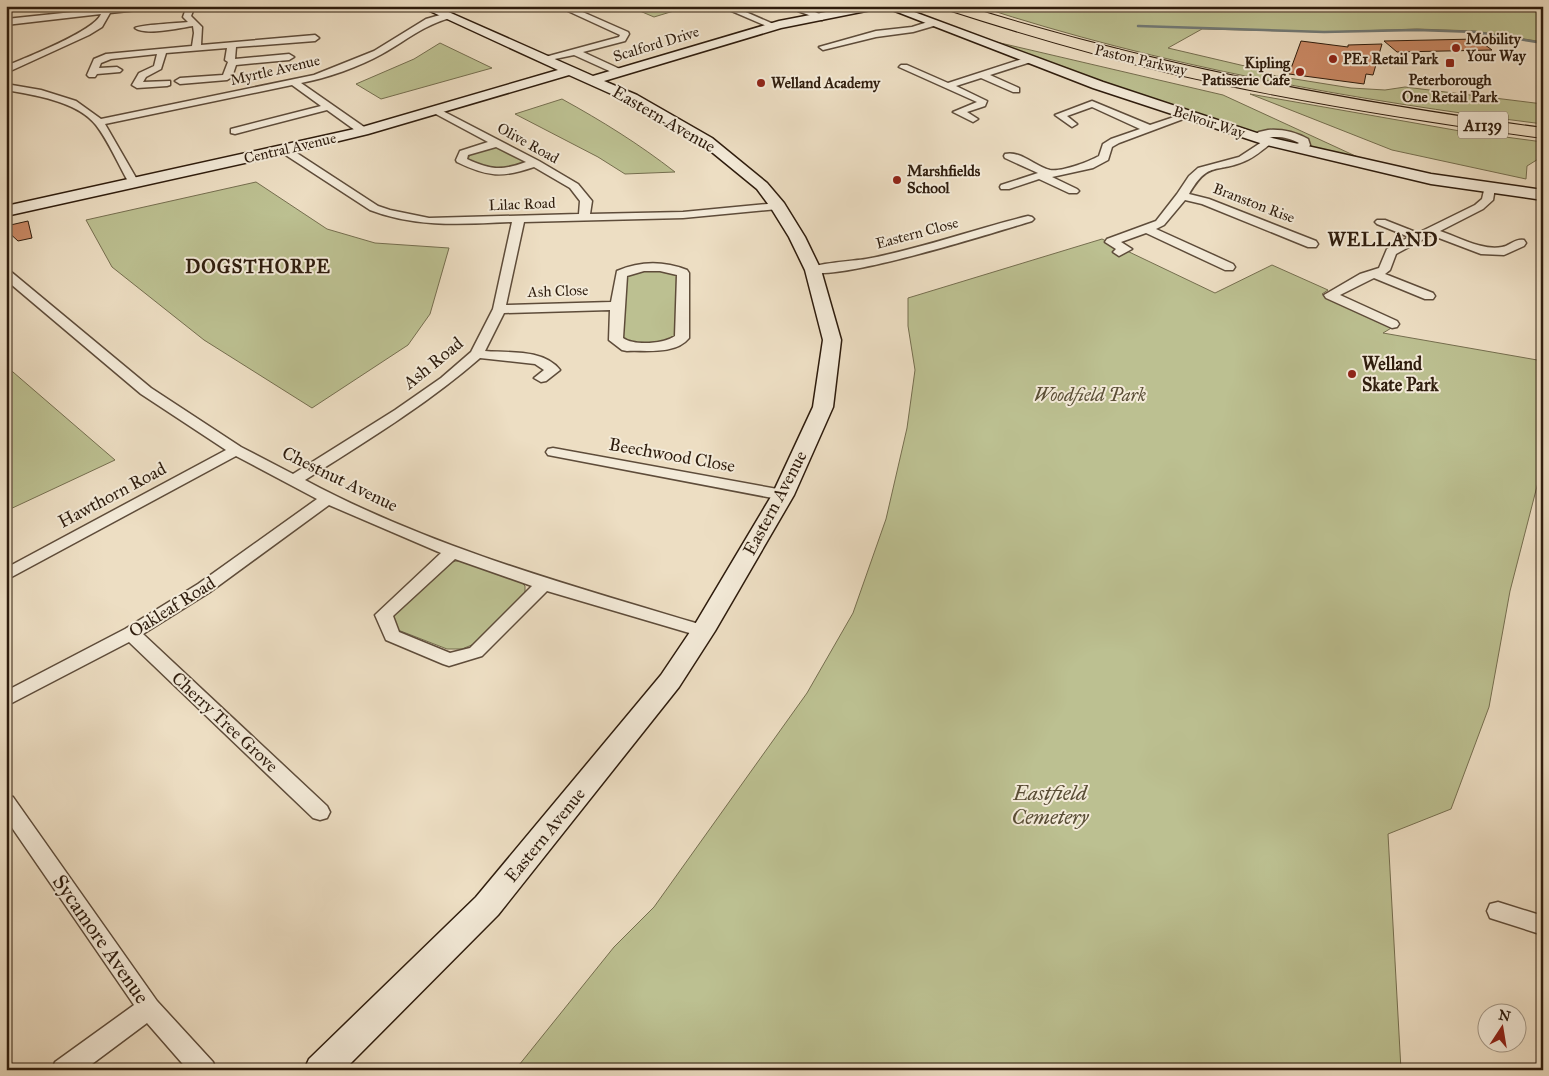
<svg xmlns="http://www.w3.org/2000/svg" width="1549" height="1076" viewBox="0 0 1549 1076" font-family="'IM FELL Great Primer',serif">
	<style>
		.green { fill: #bcc091; stroke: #756e4f }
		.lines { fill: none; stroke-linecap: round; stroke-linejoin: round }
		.stream { stroke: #717a78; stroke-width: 2.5 }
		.building { fill: #cb8a66; stroke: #2e1c0d }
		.street-casing { stroke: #5e4c3a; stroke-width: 3 }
		.secondary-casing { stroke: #2e1c0d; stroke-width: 3 }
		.highway-casing { stroke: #2e1c0d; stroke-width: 2 }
		.street { fill: #f3ead8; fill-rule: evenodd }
		.secondary { fill: #f3ead8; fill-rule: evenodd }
		.highway { fill: #eddec3; fill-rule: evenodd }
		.poi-dot { fill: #8f2418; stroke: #f3ead8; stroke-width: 2 }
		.labels { text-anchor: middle; stroke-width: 4; stroke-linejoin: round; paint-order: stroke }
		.far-poi-label { font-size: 15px; font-weight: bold; fill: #2e1c0d; stroke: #f3ead8; text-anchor: start }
		.far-street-label { font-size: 15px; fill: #2e1c0d; stroke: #f3ead8 }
		.shield { fill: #f3ead8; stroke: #695a4a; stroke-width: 1 }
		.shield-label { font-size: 16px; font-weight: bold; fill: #2e1c0d }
		.street-label { font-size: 18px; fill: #2e1c0d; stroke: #f3ead8 }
		.poi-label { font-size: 18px; font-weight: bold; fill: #2e1c0d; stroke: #f3ead8; text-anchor: start }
		.park-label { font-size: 18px; font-style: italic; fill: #594d35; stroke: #f3ead8 }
		.far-district-label { font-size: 19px; font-weight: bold; letter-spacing: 1px; fill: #2e1c0d; stroke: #f3ead8 }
		.near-park-label { font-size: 21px; font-style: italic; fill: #594d35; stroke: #f3ead8 }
		.near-street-label { font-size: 21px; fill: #2e1c0d; stroke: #f3ead8 }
	</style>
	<rect width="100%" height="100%" fill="#eddec3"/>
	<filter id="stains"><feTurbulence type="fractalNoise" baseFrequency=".004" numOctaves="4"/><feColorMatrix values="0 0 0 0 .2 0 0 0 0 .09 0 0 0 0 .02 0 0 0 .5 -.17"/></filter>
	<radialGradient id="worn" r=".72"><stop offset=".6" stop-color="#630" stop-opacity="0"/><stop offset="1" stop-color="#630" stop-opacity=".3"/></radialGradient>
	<g class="green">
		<path d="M 628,6 L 678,6 L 677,10 L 654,17 Z"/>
		<path d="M 978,6 L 1543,6 L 1543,42 L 1475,31 L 1417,29 L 1325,32 L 1202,29 L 1168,48 L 1249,67 L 1276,76 L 1351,88 L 1385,90 L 1405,87 L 1543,104 L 1543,124 C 1352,100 1161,66 978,6 Z"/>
		<path d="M 979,38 L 1223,95 L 1375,165 C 1240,133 1110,85 979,38 Z"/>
		<path d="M 440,43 L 492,68 L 381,99 L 356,84 L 414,59 Z"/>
		<path d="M 1250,94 L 1460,131 L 1543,142 L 1543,156 L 1527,166 L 1526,179 L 1392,150 Z"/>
		<path d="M 562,99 C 602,121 639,144 675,172 L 625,174 L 598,157 L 515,114 Z"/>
		<path d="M 499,146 L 526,162 L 520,166 L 489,170 L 468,159 L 471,153 L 486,148 Z"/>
		<path d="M 256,182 L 327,229 L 375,243 L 449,248 L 430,314 L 408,345 L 312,408 L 204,340 L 112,267 L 86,220 Z"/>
		<path d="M 1102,239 L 1215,293 L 1272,265 L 1328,290 L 1322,294 L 1393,327 L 1383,333 L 1543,361 L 1543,463 L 1510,591 L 1489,707 L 1451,809 L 1388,834 L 1401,1070 L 515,1070 L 614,947 L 654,907 L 807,693 L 853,613 L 886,519 L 907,428 L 915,370 L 908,326 L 908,298 Z"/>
		<path d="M 633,270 L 669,270 L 678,275 L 678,337 L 668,343 L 628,344 L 620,339 L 625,275 Z"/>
		<path d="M 6,366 L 115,460 L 6,511 Z"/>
		<path d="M 456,561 L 468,561 L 519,580 L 525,586 L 525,595 L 474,644 L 462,649 L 447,649 L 398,630 L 393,622 L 395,611 L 446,564 Z"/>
	</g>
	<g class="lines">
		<path class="stream" d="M 1138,26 L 1324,32 L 1417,30 L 1475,32 L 1543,43"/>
	</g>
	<g class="building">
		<path d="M 1477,39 L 1492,50 L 1397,52 L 1384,41 Z"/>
		<path d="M 1301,41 L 1348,47 L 1348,45 L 1382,44 L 1373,75 L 1366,74 L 1364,84 L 1289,74 Z"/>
		<path d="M 28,221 L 32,238 L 18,241 L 6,230 L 6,226 Z"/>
	</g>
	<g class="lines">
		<defs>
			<g id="street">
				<path d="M 130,6 L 160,6 L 156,8 L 110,13 L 102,27 L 89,35 L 6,73 L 6,66 C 25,58 95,31 101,14 L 6,25 L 6,19 Z"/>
				<path d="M 187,6 L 195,6 L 191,16 L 202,27 L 201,45 L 315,35 L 319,38 L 315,41 L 236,47 L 235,59 L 289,54 L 294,57 L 289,60 L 236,65 L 232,77 L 227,80 L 180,84 L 175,81 L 180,78 L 223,75 L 228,62 L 225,60 L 227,48 L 166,53 L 161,69 L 146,77 L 143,82 L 170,81 L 170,85 L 167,86 L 137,88 L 132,85 L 139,73 L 154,66 L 157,54 L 111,59 L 101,63 L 99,68 L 117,67 L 122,70 L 120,72 L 97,74 L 95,77 L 89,77 L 87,75 L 94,59 L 106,54 L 192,46 L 194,33 L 193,26 C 179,28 146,36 135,28 C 138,25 179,23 188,22 L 183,17 Z"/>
				<path d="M 557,6 L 569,6 L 628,32 L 629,34 L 625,41 L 583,52 L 622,70 L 622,74 L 616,74 L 574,55 L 545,61 L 545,57 L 619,37 L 620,35 Z"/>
				<path d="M 720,6 L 732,6 L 778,26 L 771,28 Z"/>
				<path d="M 798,7 L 804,7 L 826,17 L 822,20 L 798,11 Z"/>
				<path d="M 447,13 L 451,16 L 450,18 C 424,25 405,41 382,54 C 359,67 327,78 301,83 L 367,129 L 367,133 L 359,133 L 327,110 L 235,134 L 231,133 L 231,129 L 321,106 L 292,85 L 105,124 L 139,183 L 134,186 L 129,183 C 118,164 109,142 96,125 C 77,101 34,95 6,90 L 6,84 L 41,90 L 76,101 L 101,119 L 314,75 L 374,51 L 426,19 Z"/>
				<path d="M 934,20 L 938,23 L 937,25 L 913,32 L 876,37 L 823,50 L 819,47 L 876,31 L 912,27 Z"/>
				<path d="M 1028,57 L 1031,58 L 1031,62 L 990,75 L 1019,88 L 1019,92 L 1013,92 L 981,78 L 956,86 L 987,101 L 985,106 L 967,112 L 978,119 L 973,122 L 953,112 L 977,102 L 899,67 L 901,65 L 907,65 L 948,83 Z"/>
				<path d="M 1092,101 L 1150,125 L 1189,112 L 1194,115 L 1119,143 L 1112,147 L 1108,160 L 1093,168 L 1052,177 L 1077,189 L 1079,191 L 1077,193 L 1069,193 L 1039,179 L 1009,189 L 1001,189 L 1000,187 L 1001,185 L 1038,173 L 1005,158 L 1004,156 L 1005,154 C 1020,150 1036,167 1050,170 C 1062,172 1088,162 1099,156 L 1103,144 L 1111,139 L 1140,129 L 1092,107 L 1067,116 L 1077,124 L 1072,127 L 1055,115 Z"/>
				<path d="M 437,108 L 539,161 L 578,184 L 592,201 L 590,214 L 683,212 L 778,203 L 784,206 L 778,209 L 683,218 L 524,222 L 506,305 L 611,302 L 617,271 C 640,261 664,261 687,270 L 689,273 L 689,338 C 675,355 646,350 627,351 L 622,350 L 609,340 L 610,310 L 504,313 L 485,351 C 509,353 544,349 560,370 L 546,381 L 541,382 L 534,378 L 544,370 L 535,364 L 480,358 C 426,405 365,442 305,480 C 432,548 572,586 709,627 L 712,631 L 709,635 L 703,637 L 547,591 L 482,656 L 449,666 L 443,664 L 386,640 L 375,615 L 441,553 L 329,505 L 210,592 L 143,634 L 327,806 L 330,812 L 327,818 L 320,820 L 313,818 L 129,642 L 6,706 L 6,691 L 125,629 L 198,584 L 317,499 L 236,456 L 6,580 L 6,568 L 226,450 L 141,394 L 6,280 L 6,270 L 10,271 L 151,388 L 241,447 L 293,474 L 395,410 L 441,378 L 471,352 L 493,309 L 512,222 C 464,224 416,228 370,210 L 281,152 L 280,150 L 281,148 L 289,148 L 378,206 L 390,210 L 429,218 L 579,214 L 580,201 L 570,188 L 534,167 C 502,178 488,177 457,162 L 456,160 L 460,151 L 488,142 L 434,113 L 432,111 ZM 496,147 L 526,162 C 501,171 491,170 467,159 L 468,155 ZM 644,271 L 660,271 L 677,275 L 675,336 C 664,344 634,346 623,338 L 627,276 ZM 455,559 L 532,586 L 470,648 L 450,653 L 399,632 L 393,616 Z"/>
				<path d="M 1268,130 C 1282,129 1295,132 1308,139 L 1310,145 L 1309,147 L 1296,150 L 1291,147 L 1299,143 C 1284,135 1273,136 1257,140 L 1252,137 L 1259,132 Z"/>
				<path d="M 1268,138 L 1272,139 L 1273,141 L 1272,143 C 1263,149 1254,158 1245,161 C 1215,174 1209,160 1189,194 L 1209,199 L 1316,241 L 1318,244 L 1316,247 L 1308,247 L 1202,204 L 1185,200 L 1164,225 L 1156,229 L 1233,264 L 1235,267 L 1233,270 L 1225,270 L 1146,233 L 1121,242 L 1132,249 L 1119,256 L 1113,252 L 1116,249 L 1105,242 L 1107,239 L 1156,221 L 1177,194 L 1189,176 L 1198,168 L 1239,157 Z"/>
				<path d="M 1489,185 L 1495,188 L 1493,200 L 1483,209 L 1440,231 C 1458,237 1482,251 1502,247 C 1510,246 1515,238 1524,240 L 1526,243 L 1524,246 L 1504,255 L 1481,254 L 1431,235 L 1396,254 L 1390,270 L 1385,274 L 1433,293 L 1435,296 L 1433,299 L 1425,299 L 1374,278 L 1340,295 L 1397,321 L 1399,324 L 1397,327 L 1392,328 L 1326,298 L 1324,295 L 1360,274 L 1379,268 L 1387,249 L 1409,237 L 1377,224 L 1375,222 L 1377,220 L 1385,220 L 1418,233 L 1475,205 L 1482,199 L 1485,186 Z"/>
				<path d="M 1028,216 L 1032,217 L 1034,219 L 1032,221 C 1003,230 822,287 807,270 C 813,263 854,261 866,259 C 921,249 974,229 1028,216 Z"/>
				<path d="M 553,448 L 783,490 L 789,492 L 791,495 L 789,498 L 783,500 L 548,455 L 546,452 L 548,449 Z"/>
				<path d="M 6,795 L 13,797 L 157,1001 L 213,1062 L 216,1070 L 188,1070 L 147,1023 L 84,1070 L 52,1070 L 55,1062 L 134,1005 L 6,819 Z"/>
				<path d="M 1498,902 L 1543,916 L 1543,935 L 1490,918 L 1487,911 L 1490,904 Z"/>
			</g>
			<path id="secondary" d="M 419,6 L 435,6 L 593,76 L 779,21 L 857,6 L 898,6 L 1103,82 L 1272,138 L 1431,174 L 1543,190 L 1543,200 L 1431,184 L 1263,144 L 1093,88 L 882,6 L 876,9 L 781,28 L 604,81 L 637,95 L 712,138 L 767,183 L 784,203 L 805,237 L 821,270 L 841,340 L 833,407 L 794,495 L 715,631 L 679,687 L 498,915 L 344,1070 L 304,1070 L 309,1059 L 476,897 L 661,675 L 694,626 L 772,495 L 813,407 L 823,340 L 805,270 L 789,237 L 771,208 L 757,189 L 702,144 L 627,101 L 569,75 L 368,134 L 285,154 L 6,216 L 6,206 L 359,128 L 558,70 Z"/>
			<path id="highway" d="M 943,6 L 965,6 C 1156,66 1345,101 1543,128 L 1543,138 C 1418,121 1293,101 1170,73 C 1094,55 1019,33 945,9 Z"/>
		</defs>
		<use href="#street" class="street-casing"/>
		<use href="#secondary" class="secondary-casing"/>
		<use href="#highway" class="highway-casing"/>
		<use href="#street" class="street"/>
		<use href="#secondary" class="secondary"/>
		<use href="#highway" class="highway"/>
	</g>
	<g class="poi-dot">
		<circle cx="1456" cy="48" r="5"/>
		<circle cx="1333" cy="59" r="5"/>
		<rect x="1445" y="58" width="10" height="10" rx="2.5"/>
		<circle cx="1300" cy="72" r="5"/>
		<circle cx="761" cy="83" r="5"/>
		<circle cx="897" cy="180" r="5"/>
		<circle cx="1352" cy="374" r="5"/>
	</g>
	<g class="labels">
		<g class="far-poi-label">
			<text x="1466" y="44">Mobility<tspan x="1466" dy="17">Your Way</tspan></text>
			<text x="1343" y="64">PE1 Retail Park</text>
			<text x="1290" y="68" text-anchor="end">Kipling<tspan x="1290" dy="17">Patisserie Cafe</tspan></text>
			<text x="1450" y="85" text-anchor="middle">Peterborough<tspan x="1450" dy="17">One Retail Park</tspan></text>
			<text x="771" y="88">Welland Academy</text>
			<text x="907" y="176">Marshfields<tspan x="907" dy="17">School</tspan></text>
		</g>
		<g class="far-street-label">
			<text transform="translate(656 44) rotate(-17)" y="5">Scalford Drive</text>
			<text transform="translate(1141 60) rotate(13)" y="5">Paston Parkway</text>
			<text transform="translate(275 70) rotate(-13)" y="5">Myrtle Avenue</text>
			<text transform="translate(1209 122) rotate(18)" y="5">Belvoir Way</text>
			<text transform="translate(528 143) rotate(29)" y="5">Olive Road</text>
			<text transform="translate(290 148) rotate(-13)" y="5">Central Avenue</text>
			<text transform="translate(1254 203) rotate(21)" y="5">Branston Rise</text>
			<text transform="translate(522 204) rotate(-2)" y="5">Lilac Road</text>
			<text transform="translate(917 233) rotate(-15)" y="5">Eastern Close</text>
			<text transform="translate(558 291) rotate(-2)" y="5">Ash Close</text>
		</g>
		<rect class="shield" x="1458" y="111.5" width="50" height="27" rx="4"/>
		<g class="shield-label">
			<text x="1483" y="131">A1139</text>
		</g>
		<g class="street-label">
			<text transform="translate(664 119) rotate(30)" y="6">Eastern Avenue</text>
			<text transform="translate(433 363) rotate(-39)" y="6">Ash Road</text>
			<text transform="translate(672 455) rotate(10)" y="6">Beechwood Close</text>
			<text transform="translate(340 479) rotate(26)" y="6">Chestnut Avenue</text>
			<text transform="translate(112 495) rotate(-28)" y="6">Hawthorn Road</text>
			<text transform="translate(775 503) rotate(-62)" y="6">Eastern Avenue</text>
			<text transform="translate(172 607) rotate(-32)" y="6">Oakleaf Road</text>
			<text transform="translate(225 722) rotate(43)" y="6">Cherry Tree Grove</text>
			<text transform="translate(545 835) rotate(-51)" y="6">Eastern Avenue</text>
		</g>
		<g class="poi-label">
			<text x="1362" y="370">Welland<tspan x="1362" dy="21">Skate Park</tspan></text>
		</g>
		<g class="park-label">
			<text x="1090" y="401">Woodfield Park</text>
		</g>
		<g class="far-district-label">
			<text x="1383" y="246">WELLAND</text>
			<text x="258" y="273">DOGSTHORPE</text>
		</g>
		<g class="near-park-label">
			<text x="1050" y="800">Eastfield<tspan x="1050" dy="24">Cemetery</tspan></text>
		</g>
		<g class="near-street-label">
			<text transform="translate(101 939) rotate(55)" y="7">Sycamore Avenue</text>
		</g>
	</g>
	<rect width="1549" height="1076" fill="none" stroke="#eddec3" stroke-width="25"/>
	<rect x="8" y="8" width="1534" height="1061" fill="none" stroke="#2e1c0d" stroke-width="2.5"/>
	<rect x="12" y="12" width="1524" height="1051" fill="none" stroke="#2e1c0d"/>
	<g transform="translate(1502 1028) rotate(12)"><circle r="24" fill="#f3ead8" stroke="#a49887"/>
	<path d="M0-4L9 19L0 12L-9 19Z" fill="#8f2418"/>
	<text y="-8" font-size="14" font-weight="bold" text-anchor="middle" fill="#2e1c0d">N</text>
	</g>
	<rect width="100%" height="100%" filter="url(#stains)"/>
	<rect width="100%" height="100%" fill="url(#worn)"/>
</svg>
